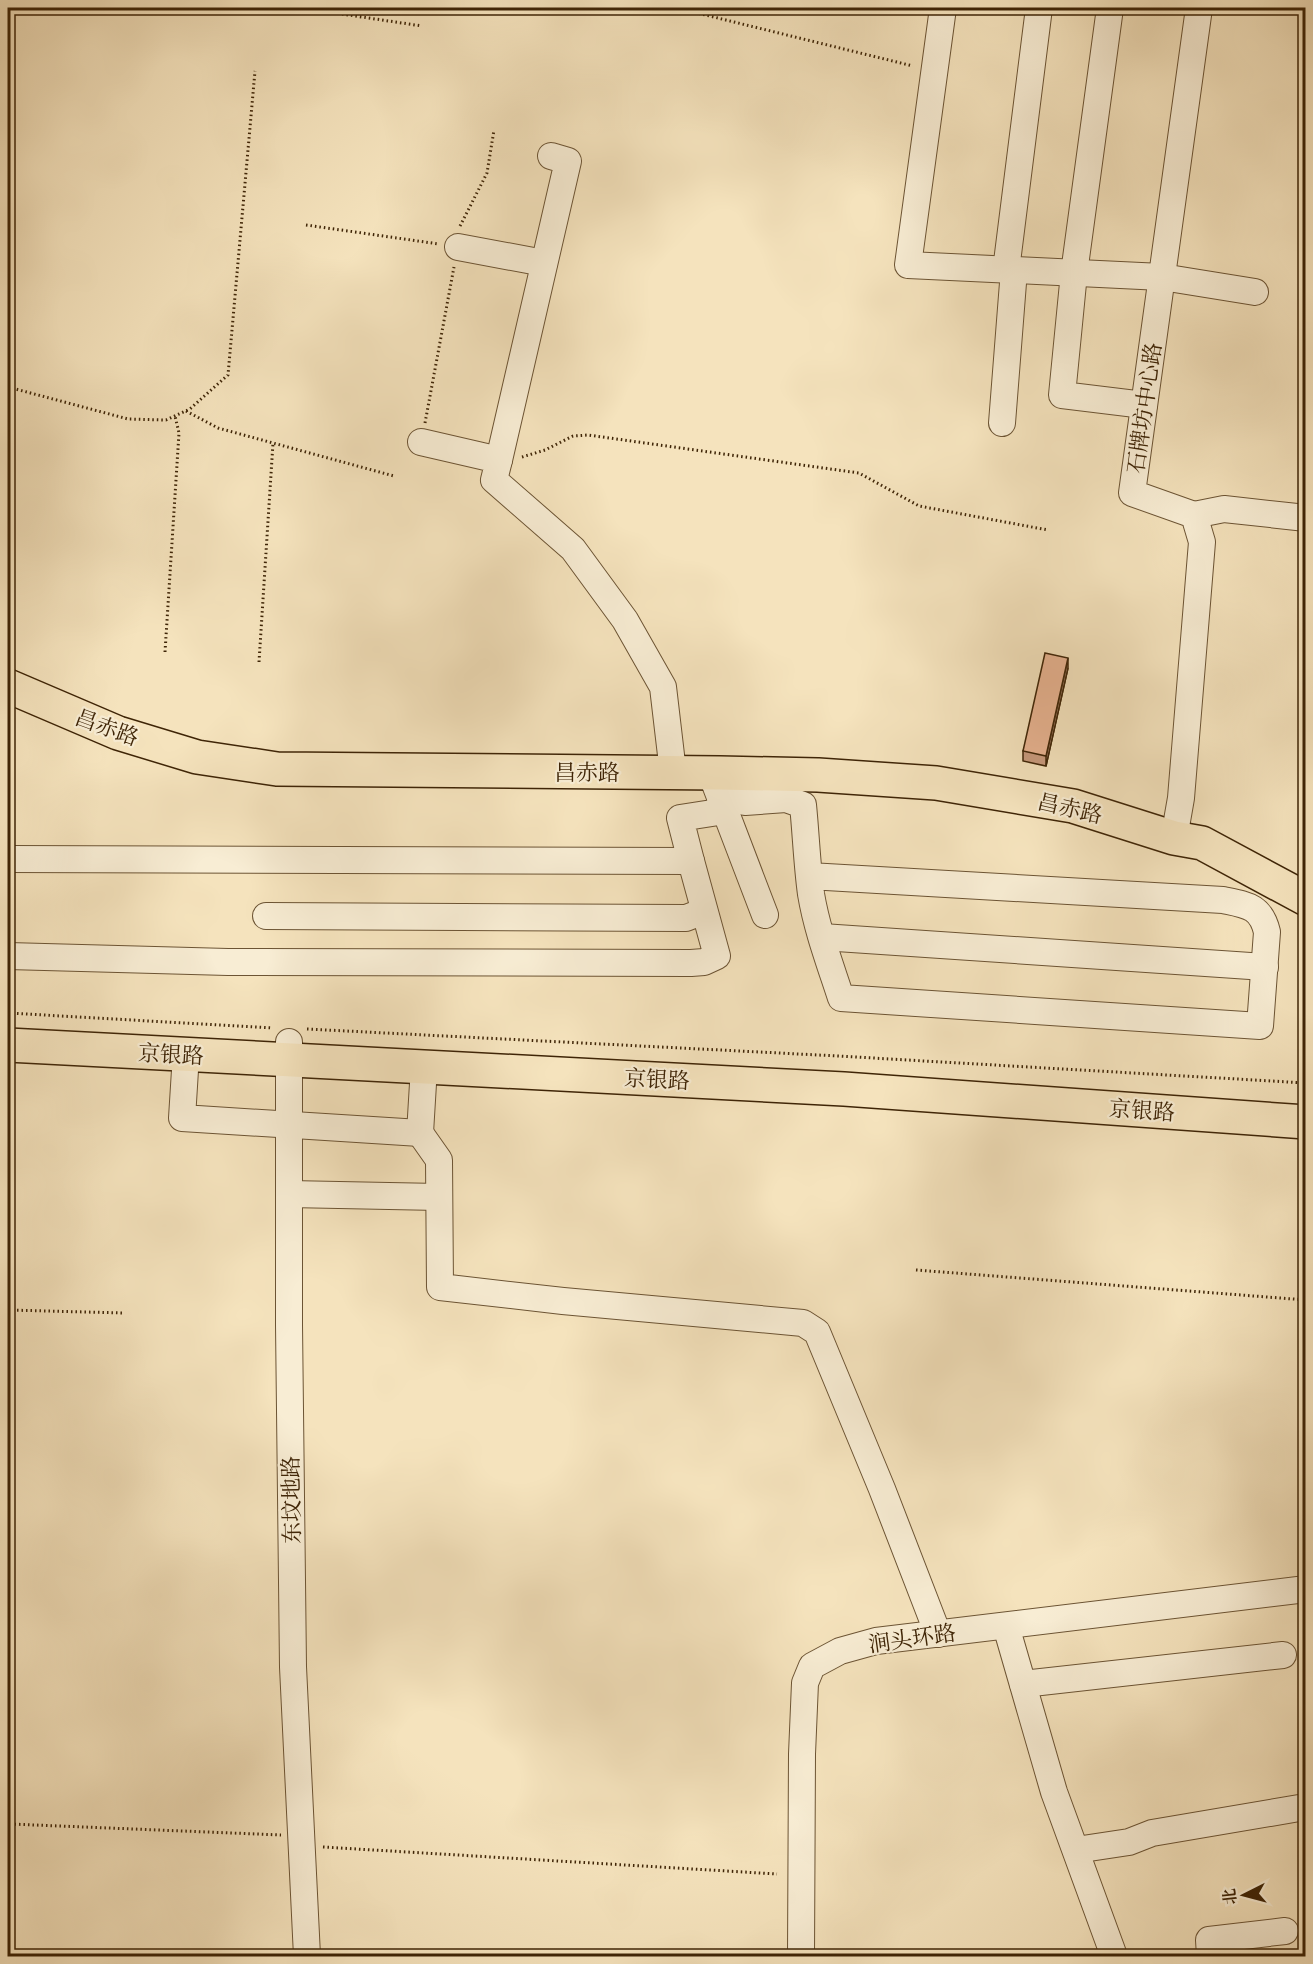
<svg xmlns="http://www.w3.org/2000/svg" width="1313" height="1964" viewBox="0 0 1313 1964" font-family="'IM FELL DW Pica','Noto Serif SC',serif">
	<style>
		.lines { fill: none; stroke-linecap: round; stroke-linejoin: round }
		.minor-casing { stroke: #6c5434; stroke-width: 28 }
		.major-casing { stroke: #3e2406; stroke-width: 36 }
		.highway-casing { stroke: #3e2406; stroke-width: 36 }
		.path { stroke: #3e2406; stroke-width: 3; stroke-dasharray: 1.5 3; stroke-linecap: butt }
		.minor { stroke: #f8edd4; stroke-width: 26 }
		.major { stroke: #f5e3bd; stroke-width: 33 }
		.highway { stroke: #f5e3bd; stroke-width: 33 }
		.wall { fill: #c89a7d; stroke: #3e2406; stroke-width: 1.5 }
		.shaded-wall { fill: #a27d66; stroke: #3e2406; stroke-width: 1.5 }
		.building { fill: #e8b391; stroke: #3e2406; stroke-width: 1.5 }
		.labels { text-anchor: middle; stroke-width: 4.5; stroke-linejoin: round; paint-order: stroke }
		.street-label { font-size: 22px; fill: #3e2406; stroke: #f8edd4 }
	</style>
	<rect width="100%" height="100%" fill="#f5e3bd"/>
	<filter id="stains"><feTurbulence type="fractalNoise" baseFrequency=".00333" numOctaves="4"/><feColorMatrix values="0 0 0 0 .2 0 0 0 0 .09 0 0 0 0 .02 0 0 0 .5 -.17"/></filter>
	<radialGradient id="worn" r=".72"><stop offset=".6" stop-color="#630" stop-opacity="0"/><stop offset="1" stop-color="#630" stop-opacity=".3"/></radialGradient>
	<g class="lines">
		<defs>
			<g id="minor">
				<path d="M 943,8 L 908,265 L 1162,277 L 1255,292"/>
				<path d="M 1110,8 L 1074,273 L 1062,395 L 1144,405"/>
				<path d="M 458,247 L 544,263"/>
				<path d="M 1006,270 L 1039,8"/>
				<path d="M 1002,423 L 1014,270"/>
				<path d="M 421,442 L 499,460 L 494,480 L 573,549 L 625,620 L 663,687 L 673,772"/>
				<path d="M 499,460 L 568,161 L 551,156"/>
				<path d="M 1194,515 L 1224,509 L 1306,518"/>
				<path d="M 715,784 L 765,915"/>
				<path d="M 720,798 L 745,802 L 786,799 L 803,805 C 806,835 807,865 811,894 C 817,930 830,964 841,998 L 1260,1026 L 1267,932 C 1261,906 1247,905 1223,900 L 809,876"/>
				<path d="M 1174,838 L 1181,798 L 1202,542 L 1194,515 L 1132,493 L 1199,8"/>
				<path d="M 8,859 L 691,861 L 717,956 L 704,962 L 691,963 L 228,962 L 8,956"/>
				<path d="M 691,861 L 680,818 L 725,811"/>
				<path d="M 266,916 L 686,918 L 704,911"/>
				<path d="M 822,937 L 1265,967"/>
				<path d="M 289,1042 L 289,1325 L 293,1667 L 307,1956"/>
				<path d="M 186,1054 L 182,1118 L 420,1133 L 424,1067"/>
				<path d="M 420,1133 L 439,1160 L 440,1287 L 563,1301 L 803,1323 L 817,1332 L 882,1489 L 938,1634"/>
				<path d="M 289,1194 L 439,1197"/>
				<path d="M 1006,1626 L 1054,1792 L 1114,1956"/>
				<path d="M 1023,1684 L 1283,1655"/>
				<path d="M 1076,1850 L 1129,1842 L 1152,1833 L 1305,1807"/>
				<path d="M 801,1956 L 802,1754 L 805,1683 L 812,1666 L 840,1651 L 876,1641 L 1306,1589"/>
				<path d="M 1210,1956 L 1209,1940 L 1285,1931"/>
			</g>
			<path id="major" d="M 8,686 L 118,733 L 197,757 L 277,769 L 720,773 L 818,775 L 936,783 L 1073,806 L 1174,838 L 1202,843 L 1306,899"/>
			<path id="highway" d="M 8,1045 L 844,1089 L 1306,1122"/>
		</defs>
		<use href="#minor" class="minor-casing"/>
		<use href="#major" class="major-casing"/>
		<use href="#highway" class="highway-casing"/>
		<g class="path">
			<path d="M 302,8 L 422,26"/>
			<path d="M 677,8 L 913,66"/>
			<path d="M 306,225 L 439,244"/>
			<path d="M 460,226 L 487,173 L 494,130"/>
			<path d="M 8,387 L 128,419 L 166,420 L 190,409 L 228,375 L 255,71"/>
			<path d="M 186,411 L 218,428 L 394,476"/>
			<path d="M 425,423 L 454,267"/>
			<path d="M 522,457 L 545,450 L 573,436 L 588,435 L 859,473 L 919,506 L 1048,530"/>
			<path d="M 165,652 L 179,433 L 175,416"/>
			<path d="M 259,662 L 273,443"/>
			<path d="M 8,1013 L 273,1028"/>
			<path d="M 307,1029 L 838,1056 L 1306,1083"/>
			<path d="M 916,1270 L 1306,1300"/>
			<path d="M 8,1310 L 124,1313"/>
			<path d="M 10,1824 L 281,1835"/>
			<path d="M 323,1847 L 777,1874"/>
		</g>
		<use href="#minor" class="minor"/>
		<use href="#major" class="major"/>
		<use href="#highway" class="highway"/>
	</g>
	<path class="wall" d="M 1068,668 L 1046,766 L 1023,761 L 1023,751 Z"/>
	<path class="shaded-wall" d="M 1068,658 L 1068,668 L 1046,766 L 1046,756 Z"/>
	<path class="building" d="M 1045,653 L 1068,658 L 1046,756 L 1023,751 Z"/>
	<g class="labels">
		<g class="street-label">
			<text transform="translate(1144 408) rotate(-82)" y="8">石牌坊中心路</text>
			<text transform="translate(107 727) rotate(20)" y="8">昌赤路</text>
			<text x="587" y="780">昌赤路</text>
			<text transform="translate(1070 808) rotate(13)" y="8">昌赤路</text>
			<text transform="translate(171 1054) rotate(3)" y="8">京银路</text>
			<text transform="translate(657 1079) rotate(3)" y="8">京银路</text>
			<text transform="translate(1142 1110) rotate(4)" y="8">京银路</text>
			<text transform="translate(291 1500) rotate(-91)" y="8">东坟地路</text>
			<text transform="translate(912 1638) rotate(-8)" y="8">涧头环路</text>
		</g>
	</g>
	<rect width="1313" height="1964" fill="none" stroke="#f5e3bd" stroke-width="30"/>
	<rect x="9" y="9" width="1295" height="1946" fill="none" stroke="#3e2406" stroke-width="3"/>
	<rect x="15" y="15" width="1283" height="1934" fill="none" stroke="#3e2406" stroke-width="1.5"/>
	<g transform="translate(1244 1895) rotate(264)" stroke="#f8edd4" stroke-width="4.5" paint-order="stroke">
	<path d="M0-4.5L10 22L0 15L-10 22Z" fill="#3e2406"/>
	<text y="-9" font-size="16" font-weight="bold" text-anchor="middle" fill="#3e2406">北</text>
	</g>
	<rect width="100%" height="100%" filter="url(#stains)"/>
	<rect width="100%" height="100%" fill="url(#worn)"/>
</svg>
